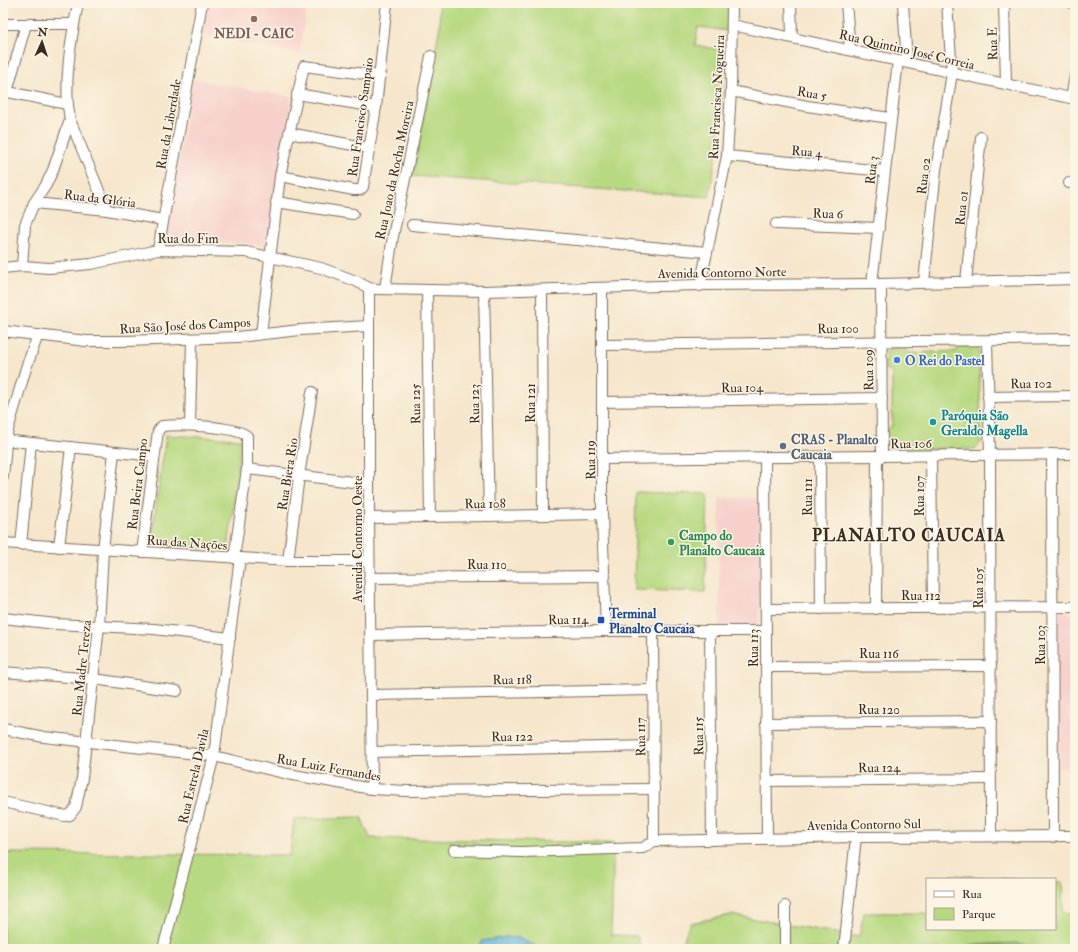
<svg xmlns="http://www.w3.org/2000/svg" width="1078" height="952" viewBox="0 0 1078 952" font-family="'IM FELL Double Pica',serif">
	<style>
		.built { fill: #f7d0cc }
		.green { fill: #b7d981; stroke: #798250 }
		.forest { fill: #91b96f; stroke: #667246 }
		.water { fill: #60b6dd; stroke: #4e707e }
		.lines { fill: none; stroke-linecap: round; stroke-linejoin: round }
		.minor-casing { stroke: #7c6c5b; stroke-width: 12 }
		.minor { stroke: #fff; stroke-width: 10 }
		.education-dot { fill: #8d6e63; stroke: #fcf5e5; stroke-width: 1.5 }
		.shop-dot { fill: #3f7fe0; stroke: #fcf5e5; stroke-width: 1.5 }
		.culture-dot { fill: #0f9aa8; stroke: #fcf5e5; stroke-width: 1.5 }
		.service-dot { fill: #5c6f8a; stroke: #fcf5e5; stroke-width: 1.5 }
		.leisure-dot { fill: #2e9e5b; stroke: #fcf5e5; stroke-width: 1.5 }
		.transit-dot { fill: #1a4fb4; stroke: #fcf5e5; stroke-width: 1.5 }
		.labels { text-anchor: middle; stroke-width: 3; stroke-linejoin: round; paint-order: stroke }
		.education-label { font-size: 13px; font-weight: bold; fill: #785e54; stroke: #fcf5e5 }
		.street-label { font-size: 13px; fill: #3b2a1e; stroke: #fcf5e5 }
		.shop-label { font-size: 13px; font-weight: bold; fill: #366cbe; stroke: #fcf5e5; text-anchor: start }
		.culture-label { font-size: 13px; font-weight: bold; fill: #0d838f; stroke: #fcf5e5; text-anchor: start }
		.service-label { font-size: 13px; font-weight: bold; fill: #4e5e75; stroke: #fcf5e5; text-anchor: start }
		.leisure-label { font-size: 13px; font-weight: bold; fill: #27864d; stroke: #fcf5e5; text-anchor: start }
		.transit-label { font-size: 13px; font-weight: bold; fill: #164399; stroke: #fcf5e5; text-anchor: start }
		.district-label { font-size: 17px; font-weight: bold; letter-spacing: 1px; fill: #3b2a1e; stroke: #fcf5e5 }
	</style>
	<rect width="100%" height="100%" fill="#fcf5e5"/>
	<filter id="ink" filterUnits="userSpaceOnUse"><feTurbulence type="fractalNoise" baseFrequency=".025" numOctaves="2"/><feDisplacementMap in="SourceGraphic" scale="8" xChannelSelector="R" yChannelSelector="G"/><feConvolveMatrix kernelMatrix="1 2 1 2 8 2 1 2 1" color-interpolation-filters="sRGB"/></filter>
	<filter id="wash" filterUnits="userSpaceOnUse"><feTurbulence type="fractalNoise" baseFrequency=".012" numOctaves="4" result="noise"/><feDisplacementMap in="SourceGraphic" scale="16" xChannelSelector="R" yChannelSelector="G"/><feGaussianBlur stdDeviation="0.9" result="paint"/><feColorMatrix in="noise" values="0 0 0 0 0 0 0 0 0 0 0 0 0 0 0 0 0 1.4 0 .05"/><feComposite in="paint" operator="in"/></filter>
	<g filter="url(#wash)">
		<rect width="100%" height="100%" fill="#f6e6cc"/>
		<g class="built">
			<path d="M 207,3 L 308,3 L 299,54 L 200,35 Z"/>
			<path d="M 193,79 L 292,97 L 268,245 L 165,239 Z"/>
			<path d="M 719,498 L 761,498 L 759,626 L 719,627 Z"/>
			<path d="M 1059,612 L 1067,612 L 1075,618 L 1075,769 L 1059,769 L 1057,614 Z"/>
		</g>
		<g class="green">
			<path d="M 439,3 L 729,3 L 729,31 L 698,27 L 695,45 L 725,51 L 720,133 L 709,197 L 413,176 L 440,25 Z"/>
			<path d="M 960,346 L 977,346 L 979,352 L 981,443 L 975,449 L 890,449 L 885,444 L 885,430 L 892,426 L 892,372 L 885,369 L 885,354 L 889,348 L 905,348 L 909,353 L 957,351 Z"/>
			<path d="M 166,435 L 241,439 L 228,550 L 151,544 Z"/>
			<path d="M 636,492 L 708,494 L 705,592 L 634,590 Z"/>
			<path d="M 361,817 L 370,838 L 614,843 L 611,935 L 637,936 L 641,949 L 542,949 L 518,938 L 505,937 L 478,946 L 478,949 L 3,949 L 3,853 L 290,855 L 294,819 Z"/>
			<path d="M 951,875 L 1013,879 L 951,879 Z"/>
			<path d="M 1055,882 L 1062,882 L 1063,912 L 1075,913 L 1075,949 L 1048,949 L 1017,943 L 971,945 L 959,949 L 680,949 L 690,923 L 731,915 L 859,937 L 864,913 L 927,913 L 927,929 L 1055,929 Z"/>
		</g>
		<path class="forest" d="M 1017,943 L 1048,949 L 959,949 L 971,945 Z"/>
		<path class="water" d="M 505,937 L 518,938 L 542,949 L 478,949 L 482,941 Z"/>
	</g>
	<g filter="url(#ink)">
		<g class="lines">
			<defs>
				<g id="minor">
					<path d="M 78,3 C 71,40 63,83 70,120 L 107,210"/>
					<path d="M 791,3 L 792,37"/>
					<path d="M 846,3 L 850,50"/>
					<path d="M 903,3 L 907,62"/>
					<path d="M 1004,3 L 1006,84"/>
					<path d="M 1072,3 L 1075,4"/>
					<path d="M 3,24 L 74,24"/>
					<path d="M 732,25 L 1075,99"/>
					<path d="M 3,91 L 67,104"/>
					<path d="M 731,91 L 807,106 L 890,118"/>
					<path d="M 7,92 L 26,24"/>
					<path d="M 297,94 L 376,107"/>
					<path d="M 1071,98 L 1075,76"/>
					<path d="M 289,133 L 369,148"/>
					<path d="M 727,156 L 884,171"/>
					<path d="M 280,176 L 304,66 L 380,76"/>
					<path d="M 1069,183 L 1075,183"/>
					<path d="M 276,202 L 353,214"/>
					<path d="M 34,203 L 107,210 L 163,220"/>
					<path d="M 776,224 L 879,228"/>
					<path d="M 412,225 L 707,252"/>
					<path d="M 158,250 L 202,3"/>
					<path d="M 22,266 L 25,225 L 34,203 L 46,185 L 53,170 L 70,120"/>
					<path d="M 3,268 L 22,266 L 49,268 L 91,264 L 158,250 L 246,252 L 321,268 L 356,281 L 369,288 L 377,289 L 484,291 L 697,285 L 881,284 L 1075,279"/>
					<path d="M 966,281 L 981,137"/>
					<path d="M 924,282 L 936,170 L 952,73 L 947,3"/>
					<path d="M 872,283 L 898,61"/>
					<path d="M 881,284 L 882,457"/>
					<path d="M 700,286 L 727,156 L 731,91 L 732,3"/>
					<path d="M 369,288 L 369,518 L 372,789"/>
					<path d="M 602,288 L 602,514 L 606,631"/>
					<path d="M 385,289 L 393,236 L 431,56"/>
					<path d="M 427,290 L 430,517"/>
					<path d="M 542,290 L 543,515"/>
					<path d="M 484,291 L 489,516"/>
					<path d="M 3,331 L 86,341 L 126,341 L 238,337 L 300,330 L 368,326"/>
					<path d="M 261,334 L 280,176 L 354,190 L 360,190 L 363,187 L 376,107 L 387,3"/>
					<path d="M 987,341 L 990,454 L 991,836"/>
					<path d="M 602,345 L 1075,339"/>
					<path d="M 988,397 L 1075,396"/>
					<path d="M 602,402 L 882,398"/>
					<path d="M 190,425 L 192,340"/>
					<path d="M 3,440 L 154,456"/>
					<path d="M 1052,454 L 1053,837"/>
					<path d="M 931,456 L 933,608"/>
					<path d="M 765,457 L 767,839"/>
					<path d="M 820,457 L 821,609"/>
					<path d="M 603,459 L 1075,454"/>
					<path d="M 247,469 L 369,484"/>
					<path d="M 3,477 L 7,433 L 26,368 L 38,335"/>
					<path d="M 369,518 L 602,514"/>
					<path d="M 3,543 L 288,561 L 369,561"/>
					<path d="M 21,545 L 31,443"/>
					<path d="M 59,547 L 71,447"/>
					<path d="M 142,552 L 158,431 L 162,426 C 178,424 235,426 247,436 L 247,469 L 234,558"/>
					<path d="M 288,561 L 299,476 L 312,392"/>
					<path d="M 369,578 L 605,576"/>
					<path d="M 766,609 L 1075,607"/>
					<path d="M 876,609 L 877,457"/>
					<path d="M 3,618 L 56,624 L 154,629 L 230,638"/>
					<path d="M 653,631 L 654,841"/>
					<path d="M 710,632 L 712,840"/>
					<path d="M 370,635 L 606,631 L 766,631"/>
					<path d="M 766,667 L 991,666"/>
					<path d="M 3,672 L 94,679 L 177,691"/>
					<path d="M 372,695 L 652,690"/>
					<path d="M 766,723 L 991,721"/>
					<path d="M 3,729 L 44,737 L 214,756 L 288,774 L 372,789 L 406,791 L 654,789"/>
					<path d="M 372,752 L 653,746"/>
					<path d="M 767,781 L 990,779"/>
					<path d="M 3,802 L 65,816 L 70,815 L 76,807 L 82,778 L 99,626 L 103,550 L 114,452"/>
					<path d="M 654,841 L 856,837 L 1075,836"/>
					<path d="M 454,850 L 522,852 L 643,848 L 654,841"/>
					<path d="M 785,906 L 785,949"/>
					<path d="M 163,949 L 214,756 L 240,558"/>
					<path d="M 844,949 L 856,837"/>
				</g>
			</defs>
			<use href="#minor" class="minor-casing"/>
			<use href="#minor" class="minor"/>
		</g>
	</g>
	<circle class="education-dot" cx="254" cy="19" r="4"/>
	<circle class="shop-dot" cx="897" cy="360" r="4"/>
	<circle class="culture-dot" cx="933" cy="422" r="4"/>
	<circle class="service-dot" cx="783" cy="446" r="4"/>
	<circle class="leisure-dot" cx="671" cy="542" r="4"/>
	<rect class="transit-dot" x="597" y="616" width="8" height="8" rx="2"/>
	<g class="labels">
		<g class="education-label">
			<text x="254" y="38">NEDI - CAIC</text>
		</g>
		<g class="street-label">
			<text transform="translate(992 44) rotate(-91)" y="5">Rua E</text>
			<text transform="translate(907 49) rotate(13)" y="5">Rua Quintino José Correia</text>
			<text transform="translate(812 93) rotate(10)" y="5">Rua 5</text>
			<text transform="translate(716 97) rotate(-87)" y="5">Rua Francisca Nogueira</text>
			<text transform="translate(360 117) rotate(-82)" y="5">Rua Francisco Sampaio</text>
			<text transform="translate(168 124) rotate(-80)" y="5">Rua da Liberdade</text>
			<text transform="translate(807 151) rotate(5)" y="5">Rua 4</text>
			<text transform="translate(394 170) rotate(-78)" y="5">Rua Joao da Rocha Moreira</text>
			<text transform="translate(871 170) rotate(-83)" y="5">Rua 3</text>
			<text transform="translate(923 176) rotate(-83)" y="5">Rua 02</text>
			<text transform="translate(100 198) rotate(7)" y="5">Rua da Glória</text>
			<text transform="translate(961 208) rotate(-84)" y="5">Rua 01</text>
			<text transform="translate(828 213) rotate(2)" y="5">Rua 6</text>
			<text x="188" y="243">Rua do Fim</text>
			<text transform="translate(722 272) rotate(-1)" y="5">Avenida Contorno Norte</text>
			<text transform="translate(185 325) rotate(-3)" y="5">Rua São José dos Campos</text>
			<text transform="translate(838 328) rotate(-1)" y="5">Rua 100</text>
			<text transform="translate(868 370) rotate(-91)" y="5">Rua 109</text>
			<text transform="translate(1031 383) rotate(-1)" y="5">Rua 102</text>
			<text transform="translate(742 387) rotate(-1)" y="5">Rua 104</text>
			<text transform="translate(530 403) rotate(-90)" y="5">Rua 121</text>
			<text transform="translate(415 404) rotate(-91)" y="5">Rua 125</text>
			<text transform="translate(474 404) rotate(-91)" y="5">Rua 123</text>
			<text transform="translate(911 443) rotate(-1)" y="5">Rua 106</text>
			<text transform="translate(590 460) rotate(-91)" y="5">Rua 119</text>
			<text transform="translate(287 474) rotate(-81)" y="5">Rua Biera Rio</text>
			<text transform="translate(137 484) rotate(-83)" y="5">Rua Beira Campo</text>
			<text transform="translate(919 496) rotate(-90)" y="5">Rua 107</text>
			<text transform="translate(807 497) rotate(-90)" y="5">Rua 111</text>
			<text transform="translate(485 503) rotate(-1)" y="5">Rua 108</text>
			<text transform="translate(357 539) rotate(-90)" y="5">Avenida Contorno Oeste</text>
			<text transform="translate(187 542) rotate(4)" y="5">Rua das Nações</text>
			<text x="487" y="569">Rua 110</text>
			<text transform="translate(978 588) rotate(-90)" y="5">Rua 105</text>
			<text x="921" y="600">Rua 112</text>
			<text transform="translate(568 619) rotate(-1)" y="5">Rua 114</text>
			<text transform="translate(1040 645) rotate(-90)" y="5">Rua 103</text>
			<text transform="translate(753 648) rotate(-90)" y="5">Rua 113</text>
			<text x="879" y="658">Rua 116</text>
			<text transform="translate(81 668) rotate(-84)" y="5">Rua Madre Tereza</text>
			<text transform="translate(512 679) rotate(-1)" y="5">Rua 118</text>
			<text x="879" y="714">Rua 120</text>
			<text transform="translate(512 736) rotate(-1)" y="5">Rua 122</text>
			<text transform="translate(698 736) rotate(-91)" y="5">Rua 115</text>
			<text transform="translate(640 737) rotate(-91)" y="5">Rua 117</text>
			<text transform="translate(329 767) rotate(10)" y="5">Rua Luiz Fernandes</text>
			<text transform="translate(879 767) rotate(-1)" y="5">Rua 124</text>
			<text transform="translate(193 776) rotate(-77)" y="5">Rua Estrela Davila</text>
			<text transform="translate(864 824) rotate(-1)" y="5">Avenida Contorno Sul</text>
		</g>
		<g class="shop-label">
			<text x="905" y="365">O Rei do Pastel</text>
		</g>
		<g class="culture-label">
			<text x="941" y="420">Paróquia São<tspan x="941" dy="15">Geraldo Magella</tspan></text>
		</g>
		<g class="service-label">
			<text x="791" y="444">CRAS - Planalto<tspan x="791" dy="15">Caucaia</tspan></text>
		</g>
		<g class="leisure-label">
			<text x="679" y="540">Campo do<tspan x="679" dy="15">Planalto Caucaia</tspan></text>
		</g>
		<g class="transit-label">
			<text x="609" y="618">Terminal<tspan x="609" dy="15">Planalto Caucaia</tspan></text>
		</g>
		<g class="district-label">
			<text x="909" y="541">PLANALTO CAUCAIA</text>
		</g>
	</g>
	<rect width="1078" height="952" fill="none" stroke="#fcf5e5" stroke-width="16"/>
	<rect x="926" y="878" width="130" height="52" fill="#fcf5e5" stroke="#afa495"/>
	<rect x="934" y="891" width="20" height="6" fill="#ffffff" stroke="#afa495"/>
	<text x="962" y="898" font-size="12" fill="#3b2a1e">Rua</text>
	<rect x="934" y="908" width="20" height="12" fill="#b7d981" stroke="#afa495"/>
	<text x="962" y="918" font-size="12" fill="#3b2a1e">Parque</text>
	<g transform="translate(42 42) rotate(3)" stroke="#fcf5e5" stroke-width="3" paint-order="stroke">
	<path d="M0-3L7 15L0 10L-7 15Z" fill="#3b2a1e"/>
	<text y="-6" font-size="11" font-weight="bold" text-anchor="middle" fill="#3b2a1e">N</text>
	</g>
</svg>
